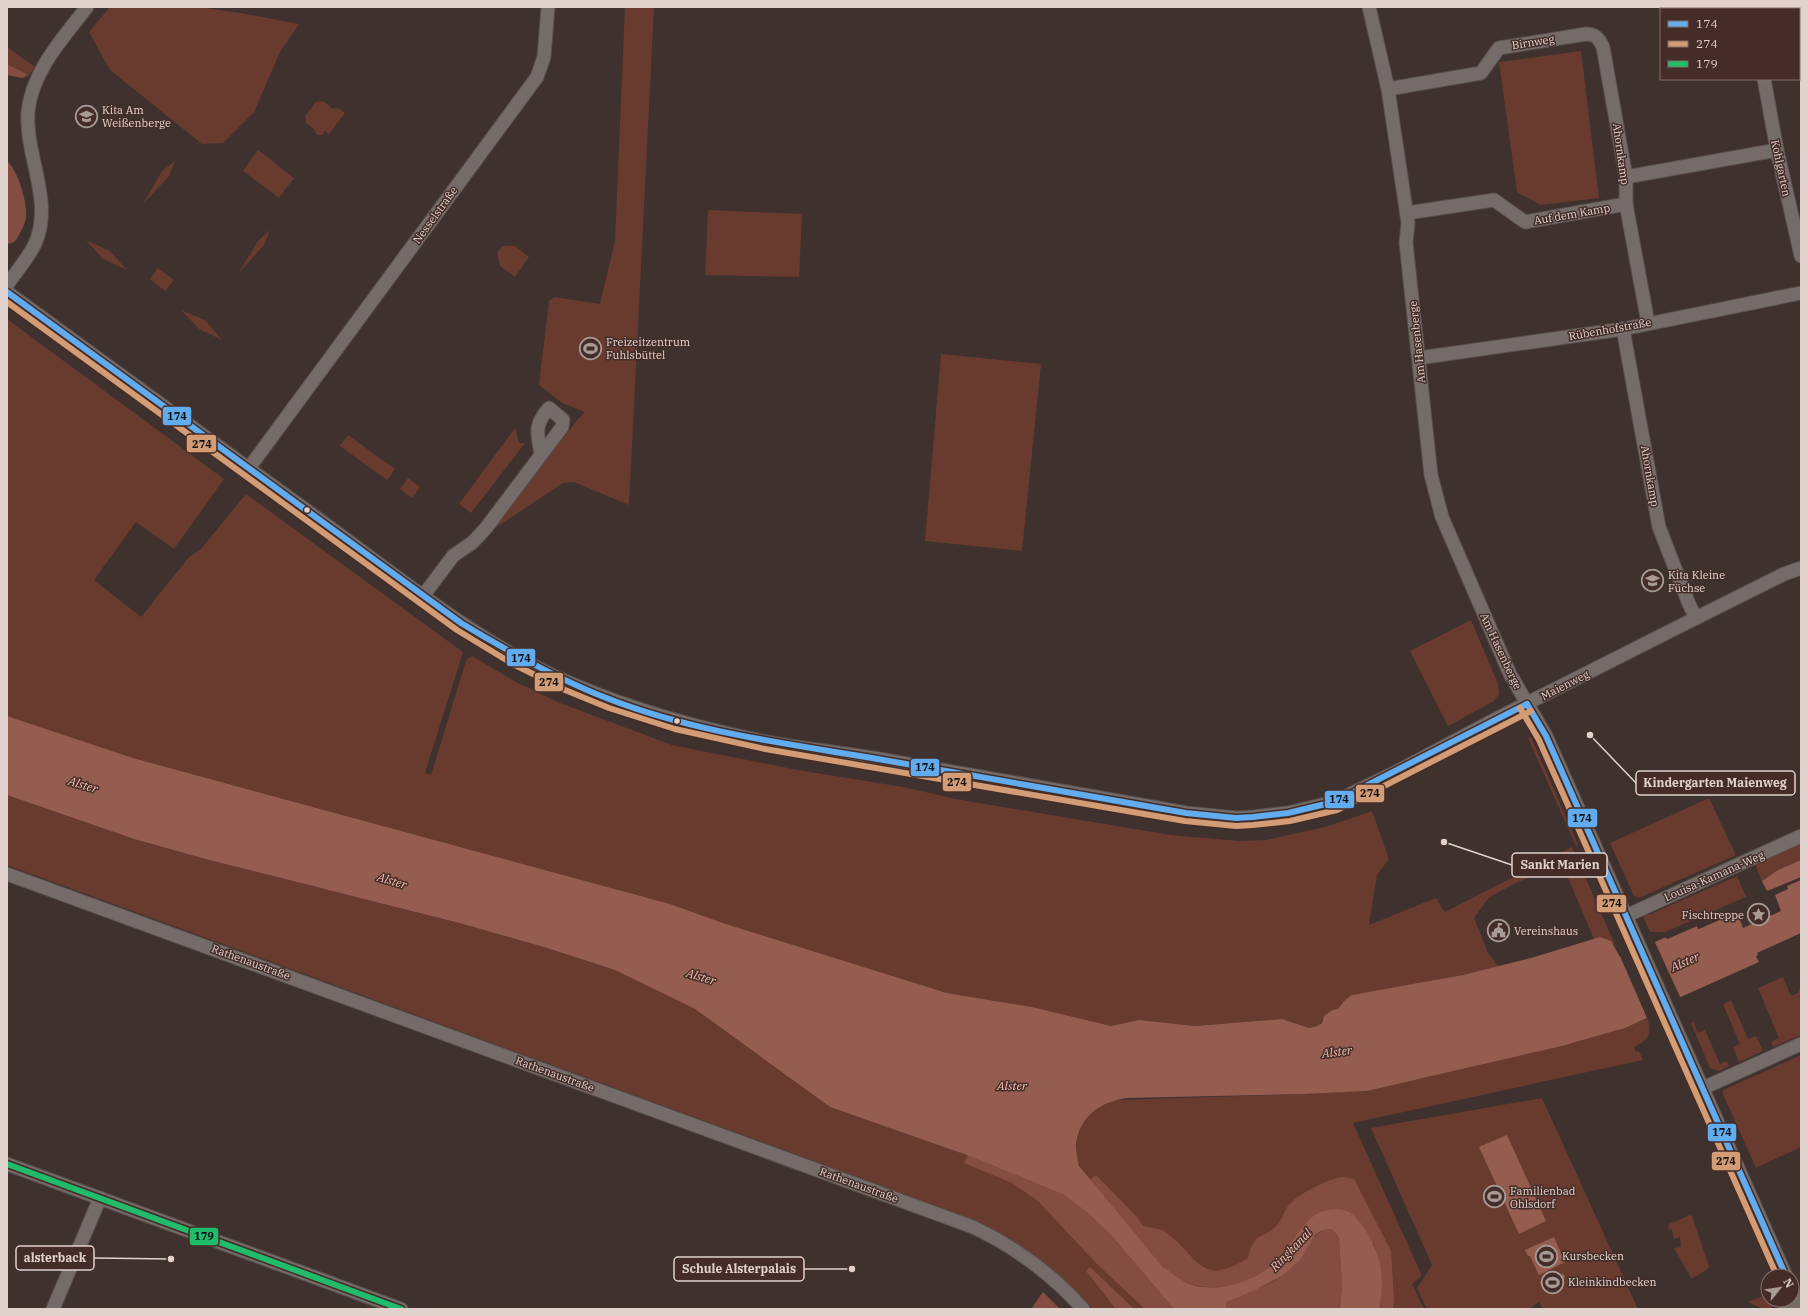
<svg xmlns="http://www.w3.org/2000/svg" width="1808" height="1316" viewBox="0 0 1808 1316" font-family="'IBM Plex Serif',serif">
	<style>
		.green { fill: #693b2f }
		.forest { fill: #834e41 }
		.water { fill: #955d4f }
		.pier { fill: #3e312e }
		.lines { fill: none; stroke-linecap: round; stroke-linejoin: round }
		.minor-casing { stroke: #594e4b; stroke-width: 15 }
		.minor { stroke: #756c6a; stroke-width: 13 }
		.bus-1-casing { stroke: #442d28; stroke-width: 9 }
		.bus-2-casing { stroke: #442d28; stroke-width: 9 }
		.bus-3-casing { stroke: #442d28; stroke-width: 9 }
		.bus-1 { stroke: #60acee; stroke-width: 6 }
		.bus-2 { stroke: #d39c74; stroke-width: 6 }
		.bus-3 { stroke: #20bc6c; stroke-width: 6 }
		.bus-dot { fill: #e1d2ce; stroke: #442d28; stroke-width: 1.5 }
		.labels { text-anchor: middle; stroke-width: 3; stroke-linejoin: round; paint-order: stroke }
		.street-label { font-size: 11px; fill: #e1d2ce; stroke: #442d28 }
		.poi-label { font-size: 11px; fill: #e1d2ce; stroke: #442d28; text-anchor: start }
		.water-label { font-size: 12px; font-style: italic; fill: #f9c1b2; stroke: #442d28 }
		.leader { fill: none; stroke: #e1d2ce; stroke-width: 1.5 }
		.callout-dot { fill: #e1d2ce; stroke: #442d28; stroke-width: 1.5 }
		.callout { fill: #442d28; stroke: #e1d2ce; stroke-width: 1.5 }
		.callout-label { font-size: 12px; text-anchor: middle; font-weight: bold; fill: #e1d2ce }
		.line-badge { stroke: #442d28; stroke-width: 1.5 }
		.pale-badge-label { font-size: 11px; text-anchor: middle; font-weight: bold; fill: #111 }
	</style>
	<rect width="100%" height="100%" fill="#3e312e"/>
	<g class="green">
		<path d="M 110,7 L 198,7 L 241,13 L 299,24 L 280,52 L 254,112 L 223,143 L 202,144 L 110,70 L 89,32 Z"/>
		<path d="M 625,7 L 654,7 L 629,505 L 574,482 L 563,483 L 495,528 L 577,420 L 585,412 L 562,403 L 539,385 L 549,301 L 554,297 L 600,304 L 615,241 Z"/>
		<path d="M 7,47 L 35,67 L 29,75 L 7,64 Z"/>
		<path d="M 1581,51 L 1599,198 L 1541,205 L 1517,192 L 1499,62 Z"/>
		<path d="M 323,101 L 333,109 L 338,108 L 345,113 L 329,134 L 324,131 L 323,135 L 317,135 L 314,129 L 306,123 L 305,116 L 316,102 Z"/>
		<path d="M 258,150 L 294,178 L 279,198 L 243,171 Z"/>
		<path d="M 175,161 L 169,176 L 143,204 L 162,171 Z"/>
		<path d="M 708,210 L 802,214 L 799,277 L 705,275 Z"/>
		<path d="M 270,230 L 264,245 L 238,274 L 258,241 Z"/>
		<path d="M 86,240 L 110,251 L 127,270 L 103,259 Z"/>
		<path d="M 502,246 L 515,246 L 529,257 L 515,277 L 500,266 L 497,253 Z"/>
		<path d="M 158,268 L 174,280 L 165,291 L 150,279 Z"/>
		<path d="M 181,310 L 205,320 L 222,340 L 199,329 Z"/>
		<path d="M 7,319 L 224,479 L 174,549 L 136,522 L 94,580 L 141,617 L 189,557 L 201,549 L 246,494 L 463,652 L 425,773 L 431,775 L 465,664 L 467,659 L 472,656 L 516,682 L 560,703 L 672,745 L 798,770 L 903,787 L 956,799 L 1171,835 L 1239,841 L 1267,840 L 1329,826 L 1372,811 L 1389,859 L 1377,875 L 1369,925 L 1436,898 L 1445,912 L 1572,847 L 1616,947 C 1610,940 1603,937 1594,939 L 1563,866 C 1553,864 1498,891 1489,898 C 1484,903 1479,912 1474,918 L 1488,953 L 1499,967 L 1415,985 L 1352,995 L 1345,1000 L 1338,1009 L 1332,1010 L 1324,1016 L 1322,1022 L 1317,1026 L 1309,1028 L 1282,1019 L 1195,1026 L 1139,1020 L 1111,1026 L 1032,1007 L 947,993 L 723,923 L 670,904 L 133,758 L 7,716 Z"/>
		<path d="M 941,354 L 1041,364 L 1022,551 L 925,541 Z"/>
		<path d="M 515,428 L 519,443 L 525,443 L 471,513 L 459,504 Z"/>
		<path d="M 348,435 L 395,469 L 387,480 L 340,446 Z"/>
		<path d="M 408,478 L 420,487 L 412,498 L 400,489 Z"/>
		<path d="M 1471,620 L 1498,684 L 1499,694 L 1494,701 L 1448,726 L 1410,651 Z"/>
		<path d="M 1531,737 L 1578,845 L 1576,846 L 1528,738 Z"/>
		<path d="M 7,795 L 134,839 L 209,860 L 463,924 L 547,948 L 615,970 L 695,1009 L 830,1107 L 975,1158 L 1078,1201 L 1089,1180 C 1086,1176 1082,1172 1080,1167 C 1078,1164 1078,1159 1077,1155 C 1073,1128 1090,1108 1115,1100 L 1304,1094 L 1367,1091 L 1562,1046 L 1625,1028 L 1647,1018 C 1653,1033 1648,1041 1634,1047 L 1636,1052 L 1639,1051 L 1643,1060 L 1353,1123 L 1422,1276 L 1412,1284 L 1424,1309 L 1092,1309 C 1061,1270 1018,1243 975,1220 L 7,865 Z"/>
		<path d="M 1709,798 L 1736,855 L 1639,898 L 1634,896 L 1610,843 Z"/>
		<path d="M 1801,842 L 1801,860 L 1778,870 L 1762,881 L 1755,864 Z"/>
		<path d="M 1737,876 L 1746,897 L 1665,932 L 1650,932 L 1642,914 L 1651,914 Z"/>
		<path d="M 1783,977 L 1791,996 L 1798,993 L 1801,985 L 1801,1035 L 1773,1047 L 1771,1042 L 1779,1038 L 1758,988 Z"/>
		<path d="M 1731,1000 L 1748,1039 L 1756,1036 L 1763,1051 L 1739,1062 L 1733,1047 L 1740,1044 L 1723,1004 Z"/>
		<path d="M 1693,1021 L 1698,1033 L 1705,1030 L 1720,1064 L 1727,1061 L 1729,1066 L 1719,1071 L 1710,1068 L 1691,1023 Z"/>
		<path d="M 1801,1055 L 1801,1147 L 1756,1168 L 1722,1092 L 1723,1090 Z"/>
		<path d="M 1542,1098 L 1638,1309 L 1543,1309 L 1539,1302 L 1529,1309 L 1427,1309 L 1417,1288 L 1432,1265 L 1371,1128 Z"/>
		<path d="M 1690,1215 L 1692,1216 L 1709,1266 L 1708,1269 L 1693,1278 L 1691,1278 L 1674,1248 L 1681,1247 L 1680,1237 L 1674,1239 L 1672,1230 L 1668,1229 L 1669,1224 Z"/>
		<path d="M 1768,1294 L 1768,1300 L 1780,1300 C 1771,1314 1760,1308 1748,1302 Z"/>
	</g>
	<g class="forest">
		<path d="M 7,64 L 29,75 L 22,78 L 7,75 Z"/>
		<path d="M 7,161 C 18,170 28,204 26,218 C 25,223 23,228 20,233 C 17,239 15,243 7,244 Z"/>
		<path d="M 968,1155 L 1064,1195 L 1088,1213 L 1112,1236 L 1174,1309 L 1145,1309 L 1095,1262 L 1038,1201 L 1012,1183 L 964,1163 Z"/>
		<path d="M 1096,1175 L 1137,1217 L 1143,1226 C 1150,1228 1159,1228 1164,1231 C 1199,1255 1199,1289 1248,1258 C 1255,1229 1263,1241 1277,1225 C 1282,1220 1284,1212 1288,1206 C 1298,1194 1326,1180 1342,1177 C 1346,1177 1350,1178 1354,1179 L 1391,1251 L 1394,1299 L 1393,1309 L 1379,1309 C 1384,1287 1380,1265 1374,1244 L 1309,1220 C 1297,1237 1284,1255 1268,1269 C 1246,1288 1204,1293 1179,1279 C 1163,1270 1152,1253 1140,1240 C 1123,1220 1106,1200 1089,1180 Z"/>
		<path d="M 1329,1229 L 1333,1230 L 1339,1238 L 1342,1284 L 1340,1309 L 1228,1309 L 1226,1306 L 1226,1302 C 1243,1292 1265,1289 1282,1276 C 1300,1262 1307,1234 1329,1229 Z"/>
		<path d="M 1090,1267 L 1134,1309 L 1116,1309 L 1086,1271 Z"/>
		<path d="M 1043,1292 L 1060,1309 L 1031,1309 Z"/>
	</g>
	<g class="water">
		<path d="M 7,716 L 133,758 L 670,904 L 723,923 L 947,993 L 1032,1007 L 1111,1026 L 1139,1020 L 1195,1026 L 1282,1019 L 1309,1028 L 1317,1026 L 1322,1023 L 1324,1016 L 1332,1010 L 1338,1009 L 1345,1000 L 1352,995 L 1463,975 L 1531,958 L 1600,937 L 1611,941 L 1620,957 L 1664,938 L 1666,937 L 1667,939 L 1697,926 L 1699,929 L 1737,912 L 1743,928 L 1781,911 L 1775,895 L 1788,889 L 1787,886 L 1801,880 L 1801,933 L 1757,953 L 1758,955 L 1756,956 L 1759,962 L 1645,1013 L 1647,1018 L 1625,1028 L 1562,1046 L 1367,1091 L 1304,1094 L 1126,1098 C 1100,1102 1079,1117 1076,1145 C 1076,1152 1078,1160 1079,1166 L 1162,1266 C 1173,1274 1183,1283 1196,1286 C 1226,1292 1261,1279 1281,1257 C 1292,1244 1305,1217 1321,1212 C 1328,1209 1339,1208 1347,1211 C 1362,1218 1377,1248 1380,1264 C 1383,1277 1382,1296 1379,1309 L 1340,1309 L 1342,1284 L 1339,1238 L 1333,1230 L 1329,1229 L 1321,1231 L 1315,1235 L 1300,1260 L 1282,1276 L 1255,1290 L 1226,1302 L 1226,1306 L 1228,1309 L 1174,1309 L 1112,1236 L 1088,1213 L 1064,1195 L 975,1158 L 830,1107 L 695,1009 L 615,970 L 547,948 L 463,924 L 209,860 L 134,839 L 7,795 Z"/>
		<path d="M 1801,860 L 1801,877 L 1767,891 L 1762,881 L 1778,870 Z"/>
		<path d="M 1507,1135 L 1546,1221 L 1519,1234 L 1479,1147 Z"/>
		<path d="M 1554,1237 L 1565,1262 L 1539,1275 L 1530,1256 L 1528,1256 L 1525,1250 Z"/>
		<path d="M 1562,1273 L 1565,1276 L 1561,1288 L 1556,1290 L 1550,1287 L 1543,1289 L 1540,1282 L 1550,1277 L 1560,1277 Z"/>
	</g>
	<g class="pier">
		<path d="M 1736,910 L 1739,911 L 1698,929 L 1697,926 L 1667,939 L 1666,937 L 1696,924 L 1699,927 Z"/>
		<path d="M 1654,940 L 1681,999 L 1648,1014 L 1649,1017 L 1647,1018 L 1616,947 L 1617,946 L 1621,955 Z"/>
	</g>
	<g class="lines">
		<defs>
			<g id="minor">
				<path d="M 1369,7 L 1388,89 L 1408,223 L 1406,243 L 1431,475 L 1442,517 L 1510,674 L 1546,736 L 1786,1276"/>
				<path d="M 1773,9 L 1774,7"/>
				<path d="M 1764,79 L 1777,150 L 1801,256"/>
				<path d="M 1388,89 L 1481,73 L 1499,48 L 1586,34 C 1596,34 1599,39 1603,47 L 1626,177 L 1626,204 L 1648,323"/>
				<path d="M 1626,177 L 1777,150"/>
				<path d="M 1407,213 L 1494,200 L 1525,222 L 1626,204"/>
				<path d="M 7,285 C 16,272 28,258 35,244 C 54,201 25,156 28,112 C 32,71 63,38 87,7"/>
				<path d="M 7,292 C 114,371 221,448 328,526 C 406,583 482,646 572,684 C 633,710 697,728 762,741 C 799,748 836,752 873,758 C 978,776 1082,794 1186,813 L 1236,818 L 1253,817 L 1288,813 L 1334,802 L 1398,771 L 1492,721 L 1696,618 L 1784,574 L 1801,568"/>
				<path d="M 1623,329 L 1659,527 L 1689,604 L 1696,618"/>
				<path d="M 1419,358 L 1623,329 L 1801,293"/>
				<path d="M 249,468 L 537,77 L 544,57 L 548,7"/>
				<path d="M 423,596 L 453,556 L 473,542 L 486,528 L 562,427 L 563,420 L 549,408 C 534,425 537,433 541,453"/>
				<path d="M 7,874 L 973,1227 C 1015,1247 1052,1274 1083,1309"/>
				<path d="M 1626,916 L 1801,836"/>
				<path d="M 1703,1088 L 1801,1044"/>
				<path d="M 7,1164 L 401,1309"/>
				<path d="M 1792,1289 L 1798,1303"/>
				<path d="M 53,1309 L 100,1198"/>
				<path d="M 1785,1309 L 1801,1302"/>
			</g>
		</defs>
		<use href="#minor" class="minor-casing"/>
		<use href="#minor" class="minor"/>
		<defs>
			<g id="bus-1">
				<path d="M 7,292 L 461,623 C 509,652 557,679 609,699 C 694,732 783,743 872,758 C 977,776 1081,795 1186,813 L 1236,818 L 1253,817 L 1288,813 L 1334,802 L 1527,704"/>
				<path d="M 1527,704 L 1546,736 L 1786,1276"/>
			</g>
			<g id="bus-2">
				<path d="M 7,302 L 457,630 L 513,664 L 565,690 L 609,708 L 675,729 L 765,749 L 1185,821 L 1236,826 L 1253,825 L 1290,821 L 1337,810 L 1531,711"/>
				<path d="M 1520,708 L 1539,740 L 1777,1276"/>
			</g>
			<path id="bus-3" d="M 7,1164 L 401,1309"/>
		</defs>
		<use href="#bus-1" class="bus-1-casing"/>
		<use href="#bus-2" class="bus-2-casing"/>
		<use href="#bus-3" class="bus-3-casing"/>
		<use href="#bus-1" class="bus-1"/>
		<use href="#bus-2" class="bus-2"/>
		<use href="#bus-3" class="bus-3"/>
	</g>
	<defs>
		<symbol id="school-ring" viewBox="-11 -11 22 22"><circle r="9.5" fill="#442d28" stroke="#a89a96" stroke-width="1.5"/><path d="M0-5L7-2L0 1L-7-2ZM-4 1L0 2.5L4 1V4Q0 6-4 4Z" fill="#a89a96"/></symbol>
		<symbol id="stadium-ring" viewBox="-11 -11 22 22"><circle r="9.5" fill="#442d28" stroke="#a89a96" stroke-width="1.5"/><path d="M0-5a6.5 5 0 1 0 0 10a6.5 5 0 1 0 0-10ZM-3.5-1.8h7v3.6h-7Z" fill="#a89a96"/></symbol>
		<symbol id="sight-ring" viewBox="-11 -11 22 22"><circle r="9.5" fill="#442d28" stroke="#a89a96" stroke-width="1.5"/><path d="M0-6L1.8-2.2L6-1.7L2.9 1.2L3.7 5.4L0 3.3L-3.7 5.4L-2.9 1.2L-6-1.7L-1.8-2.2Z" fill="#a89a96"/></symbol>
		<symbol id="civic-ring" viewBox="-11 -11 22 22"><circle r="9.5" fill="#442d28" stroke="#a89a96" stroke-width="1.5"/><path d="M-.6-6.5H3V-4.5H.6V-3L4-1V1h2V6H-6V1h2V-1L-.6-3ZM-1.2 2.5V6h2.4V2.5Z" fill="#a89a96"/></symbol>
	</defs>
	<g fill-rule="evenodd">
		<use href="#school-ring" x="74" y="104" width="25" height="25"/>
		<use href="#stadium-ring" x="578" y="336" width="25" height="25"/>
		<use href="#school-ring" x="1640" y="568" width="25" height="25"/>
		<use href="#sight-ring" x="1746" y="902" width="25" height="25"/>
		<use href="#civic-ring" x="1486" y="918" width="25" height="25"/>
		<use href="#stadium-ring" x="1482" y="1184" width="25" height="25"/>
		<use href="#stadium-ring" x="1534" y="1244" width="25" height="25"/>
		<use href="#stadium-ring" x="1540" y="1270" width="25" height="25"/>
	</g>
	<g class="bus-dot">
		<circle cx="307" cy="510" r="3.5"/>
		<circle cx="677" cy="721" r="3.5"/>
	</g>
	<g class="labels">
		<g class="street-label">
			<text transform="translate(1533 42) rotate(-9)" y="4">Birnweg</text>
			<text transform="translate(1621 154) rotate(82)" y="4">Ahornkamp</text>
			<text transform="translate(1781 168) rotate(78)" y="4">Kohlgarten</text>
			<text transform="translate(1572 214) rotate(-10)" y="4">Auf dem Kamp</text>
			<text transform="translate(435 215) rotate(-54)" y="4">Nesselstraße</text>
			<text transform="translate(1610 329) rotate(-10)" y="4">Rübenhofstraße</text>
			<text transform="translate(1417 342) rotate(-96)" y="4">Am Hasenberge</text>
			<text transform="translate(1650 476) rotate(80)" y="4">Ahornkamp</text>
			<text transform="translate(1501 651) rotate(65)" y="4">Am Hasenberge</text>
			<text transform="translate(1565 685) rotate(-27)" y="4">Maienweg</text>
			<text transform="translate(1714 876) rotate(-24)" y="4">Louisa-Kamana-Weg</text>
			<text transform="translate(251 962) rotate(20)" y="4">Rathenaustraße</text>
			<text transform="translate(555 1074) rotate(20)" y="4">Rathenaustraße</text>
			<text transform="translate(859 1185) rotate(20)" y="4">Rathenaustraße</text>
		</g>
		<g class="poi-label">
			<text x="102" y="114">Kita Am<tspan x="102" dy="13">Weißenberge</tspan></text>
			<text x="606" y="346">Freizeitzentrum<tspan x="606" dy="13">Fuhlsbüttel</tspan></text>
			<text x="1668" y="579">Kita Kleine<tspan x="1668" dy="13">Füchse</tspan></text>
			<text x="1744" y="919" text-anchor="end">Fischtreppe</text>
			<text x="1514" y="935">Vereinshaus</text>
			<text x="1510" y="1195">Familienbad<tspan x="1510" dy="13">Ohlsdorf</tspan></text>
			<text x="1562" y="1260">Kursbecken</text>
			<text x="1568" y="1286">Kleinkindbecken</text>
		</g>
		<g class="water-label">
			<text transform="translate(83 785) rotate(17)" y="4">Alster</text>
			<text transform="translate(392 881) rotate(17)" y="4">Alster</text>
			<text transform="translate(1685 962) rotate(-24)" y="4">Alster</text>
			<text transform="translate(701 977) rotate(17)" y="4">Alster</text>
			<text transform="translate(1337 1052) rotate(-7)" y="4">Alster</text>
			<text x="1012" y="1090">Alster</text>
			<text transform="translate(1291 1250) rotate(-46)" y="4">Ringkanal</text>
		</g>
	</g>
	<path class="leader" d="M1590 735L1636 783M1444 842L1512 865M171 1259L94 1258M852 1269L804 1269"/>
	<g class="callout-dot">
		<circle cx="1590" cy="735" r="4"/>
		<circle cx="1444" cy="842" r="4"/>
		<circle cx="171" cy="1259" r="4"/>
		<circle cx="852" cy="1269" r="4"/>
	</g>
	<g class="callout">
		<rect x="1636" y="771" width="159" height="24" rx="4"/>
		<rect x="1512" y="853" width="95" height="24" rx="4"/>
		<rect x="16" y="1246" width="78" height="24" rx="4"/>
		<rect x="674" y="1257" width="130" height="24" rx="4"/>
	</g>
	<g class="callout-label">
		<text x="1715" y="787">Kindergarten Maienweg</text>
		<text x="1560" y="869">Sankt Marien</text>
		<text x="55" y="1262">alsterback</text>
		<text x="739" y="1273">Schule Alsterpalais</text>
	</g>
	<g class="line-badge">
		<rect x="162" y="406" width="30" height="20" rx="4" fill="#60acee"/>
		<rect x="186" y="434" width="31" height="19" rx="4" fill="#d39c74"/>
		<rect x="506" y="648" width="30" height="19" rx="4" fill="#60acee"/>
		<rect x="534" y="672" width="30" height="20" rx="4" fill="#d39c74"/>
		<rect x="910" y="758" width="30" height="19" rx="4" fill="#60acee"/>
		<rect x="942" y="772" width="30" height="20" rx="4" fill="#d39c74"/>
		<rect x="1355" y="784" width="30" height="19" rx="4" fill="#d39c74"/>
		<rect x="1324" y="790" width="31" height="19" rx="4" fill="#60acee"/>
		<rect x="1567" y="808" width="31" height="20" rx="4" fill="#60acee"/>
		<rect x="1596" y="894" width="31" height="19" rx="4" fill="#d39c74"/>
		<rect x="1707" y="1123" width="30" height="19" rx="4" fill="#60acee"/>
		<rect x="1711" y="1151" width="30" height="20" rx="4" fill="#d39c74"/>
		<rect x="189" y="1227" width="30" height="19" rx="4" fill="#20bc6c"/>
	</g>
	<g class="pale-badge-label">
		<text x="177" y="420">174</text>
		<text x="202" y="448">274</text>
		<text x="521" y="662">174</text>
		<text x="549" y="686">274</text>
		<text x="925" y="771">174</text>
		<text x="957" y="786">274</text>
		<text x="1370" y="797">274</text>
		<text x="1339" y="803">174</text>
		<text x="1582" y="822">174</text>
		<text x="1612" y="907">274</text>
		<text x="1722" y="1136">174</text>
		<text x="1726" y="1165">274</text>
		<text x="204" y="1240">179</text>
	</g>
	<rect width="1808" height="1316" fill="none" stroke="#e1d2ce" stroke-width="16"/>
	<rect x="1660" y="8" width="140" height="72" fill="#442d28" stroke="#836f6a"/>
	<rect x="1668" y="21" width="20" height="6" fill="#60acee" stroke="#836f6a"/>
	<text x="1696" y="28" font-size="12" fill="#e1d2ce">174</text>
	<rect x="1668" y="41" width="20" height="6" fill="#d39c74" stroke="#836f6a"/>
	<text x="1696" y="48" font-size="12" fill="#e1d2ce">274</text>
	<rect x="1668" y="61" width="20" height="6" fill="#20bc6c" stroke="#836f6a"/>
	<text x="1696" y="68" font-size="12" fill="#e1d2ce">179</text>
	<g transform="translate(1780 1288) rotate(60)"><circle r="19" fill="#442d28" stroke="#836f6a"/>
	<path d="M0-3L7 15L0 10L-7 15Z" fill="#a89a96"/>
	<text y="-6" font-size="11" font-weight="bold" text-anchor="middle" fill="#e1d2ce">N</text>
	</g>
</svg>
